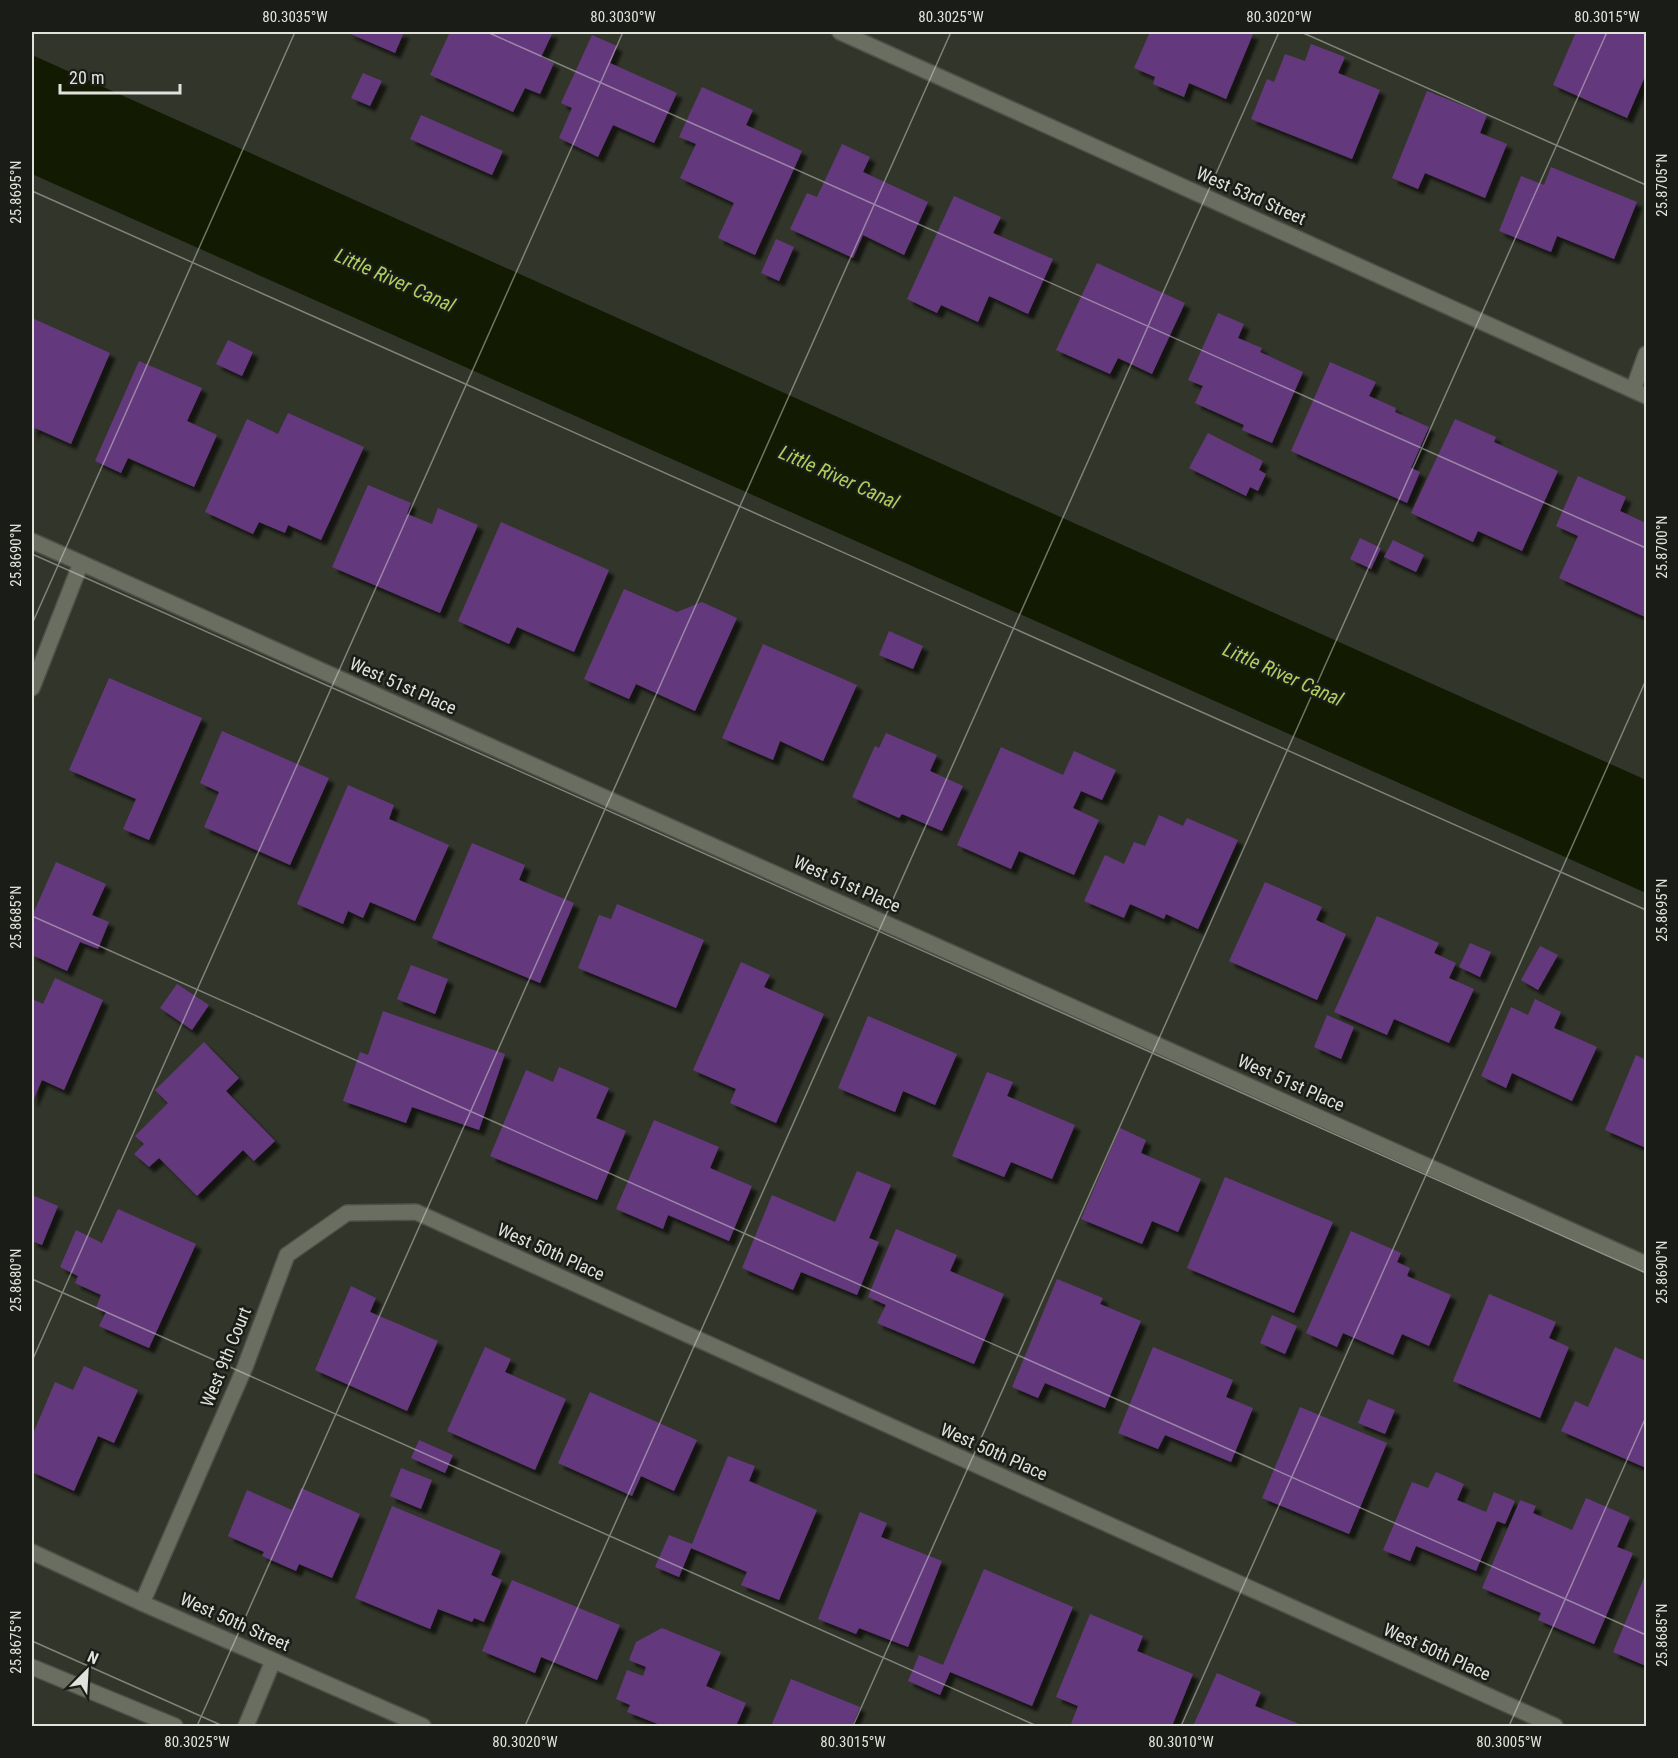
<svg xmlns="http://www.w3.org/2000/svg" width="1678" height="1758" viewBox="0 0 1678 1758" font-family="'Roboto Condensed',sans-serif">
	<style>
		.water { fill: #131a02 }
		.building { fill: #64397d; filter: url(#shadow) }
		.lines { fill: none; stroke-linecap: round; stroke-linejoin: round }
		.minor-casing { stroke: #4d5047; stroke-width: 18 }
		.minor { stroke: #696e61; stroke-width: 15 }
		.ticks { fill: none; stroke: #e0e2db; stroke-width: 1.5; stroke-opacity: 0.45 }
		.labels { text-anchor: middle; stroke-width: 5; stroke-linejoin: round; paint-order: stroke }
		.street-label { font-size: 18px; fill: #e0e2db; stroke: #1a1c17 }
		.water-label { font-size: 20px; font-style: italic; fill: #aecf5c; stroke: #1a1c17 }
		.neatline { fill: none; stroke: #e0e2db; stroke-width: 2 }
		.ticks-label { font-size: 15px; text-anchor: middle; fill: #e0e2db }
	</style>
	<defs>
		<filter id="shadow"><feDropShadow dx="5.5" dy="5.5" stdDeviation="1.5" flood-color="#0009"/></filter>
	</defs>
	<rect width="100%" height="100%" fill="#32352a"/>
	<path class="water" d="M 32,55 L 1646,780 L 1646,893 L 32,174 Z"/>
	<g class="building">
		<path d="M 346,32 L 404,32 L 395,53 Z"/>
		<path d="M 450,32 L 553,32 L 541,57 L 554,63 L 540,94 L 525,88 L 513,112 L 430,75 Z"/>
		<path d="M 1150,32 L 1247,32 L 1253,34 L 1226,99 L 1189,83 L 1184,97 L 1153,84 L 1155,77 L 1134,68 Z"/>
		<path d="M 1576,32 L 1646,32 L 1646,74 L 1627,118 L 1553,85 Z"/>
		<path d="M 592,35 L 617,46 L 610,63 L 677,93 L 654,143 L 613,125 L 598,157 L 559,138 L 572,108 L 561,103 Z"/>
		<path d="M 1311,44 L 1345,57 L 1338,73 L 1380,90 L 1352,159 L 1251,119 L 1267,79 L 1274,82 L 1285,54 L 1305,61 Z"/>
		<path d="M 363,73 L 382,81 L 370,106 L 351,98 Z"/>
		<path d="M 702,87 L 753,110 L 746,125 L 802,151 L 755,255 L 718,238 L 734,203 L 680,178 L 696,144 L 679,137 Z"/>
		<path d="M 1427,91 L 1487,115 L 1480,133 L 1507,144 L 1485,198 L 1425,173 L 1418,189 L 1392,178 Z"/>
		<path d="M 421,115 L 503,151 L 492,175 L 410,139 Z"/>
		<path d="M 842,144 L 870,157 L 863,172 L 928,202 L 904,255 L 863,235 L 853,258 L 790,229 L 807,193 L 817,197 Z"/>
		<path d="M 1551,167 L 1637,202 L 1614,259 L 1557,236 L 1551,252 L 1499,231 L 1521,176 L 1544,185 Z"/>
		<path d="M 954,196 L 1001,217 L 993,233 L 1053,259 L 1028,314 L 989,296 L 978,322 L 941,305 L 937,313 L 907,299 Z"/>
		<path d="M 776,239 L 794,247 L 779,281 L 761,273 Z"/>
		<path d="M 1097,263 L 1185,303 L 1152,374 L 1118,358 L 1110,374 L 1056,350 Z"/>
		<path d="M 1218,313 L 1244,324 L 1238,338 L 1262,348 L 1260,352 L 1303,372 L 1272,443 L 1242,430 L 1244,425 L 1195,403 L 1203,386 L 1188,380 Z"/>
		<path d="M 32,318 L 110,353 L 71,444 L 35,428 L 32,436 Z"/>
		<path d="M 228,340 L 253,352 L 242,376 L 216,364 Z"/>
		<path d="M 139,361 L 202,388 L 187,421 L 217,435 L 194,487 L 128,458 L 121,473 L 95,461 Z"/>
		<path d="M 1330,362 L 1376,382 L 1369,396 L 1396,408 L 1395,412 L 1429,427 L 1411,468 L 1420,472 L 1407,503 L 1291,451 Z"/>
		<path d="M 288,413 L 364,447 L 321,540 L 288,525 L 285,533 L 259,522 L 253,534 L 205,512 L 247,419 L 278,434 Z"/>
		<path d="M 1455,419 L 1496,437 L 1494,442 L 1558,471 L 1522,551 L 1478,531 L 1473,542 L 1411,513 Z"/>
		<path d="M 1208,433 L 1263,461 L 1259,470 L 1266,474 L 1258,491 L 1250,487 L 1246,496 L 1189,468 Z"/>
		<path d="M 1578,476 L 1626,497 L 1620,511 L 1646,523 L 1646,612 L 1645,617 L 1559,578 L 1578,536 L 1556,526 Z"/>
		<path d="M 368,485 L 411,503 L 407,514 L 432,524 L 438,508 L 478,525 L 440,613 L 332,567 Z"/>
		<path d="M 501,522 L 609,570 L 574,652 L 517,627 L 509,644 L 458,621 Z"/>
		<path d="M 1360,538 L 1381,548 L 1371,569 L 1350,559 Z"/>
		<path d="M 1393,540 L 1424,555 L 1416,572 L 1384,557 Z"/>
		<path d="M 624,589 L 677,612 L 702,602 L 737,618 L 695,711 L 636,684 L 629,699 L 584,679 Z"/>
		<path d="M 889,631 L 923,646 L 913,669 L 879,655 Z"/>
		<path d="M 763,644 L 857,685 L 823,761 L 780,741 L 773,760 L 722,738 Z"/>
		<path d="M 109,678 L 202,718 L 149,840 L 123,829 L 136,799 L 69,770 Z"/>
		<path d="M 222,731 L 329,778 L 290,865 L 204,827 L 219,792 L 200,783 Z"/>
		<path d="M 886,733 L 937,755 L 930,771 L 963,786 L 942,831 L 902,814 L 899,818 L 852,797 L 875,746 L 879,748 Z"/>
		<path d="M 1001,747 L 1063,775 L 1074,751 L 1116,770 L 1102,800 L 1081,791 L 1073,808 L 1099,820 L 1074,875 L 1019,851 L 1011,869 L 957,845 Z"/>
		<path d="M 348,785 L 394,805 L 389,819 L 449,845 L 415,921 L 370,902 L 363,918 L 348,911 L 343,924 L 297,904 Z"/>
		<path d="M 1159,815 L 1183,826 L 1187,818 L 1238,840 L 1198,929 L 1166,914 L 1164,919 L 1130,904 L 1124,918 L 1084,901 L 1105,855 L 1124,864 L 1134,842 L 1145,846 Z"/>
		<path d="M 472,843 L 525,865 L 519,880 L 574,903 L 540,983 L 432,938 Z"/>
		<path d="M 56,862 L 106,884 L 92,915 L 109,922 L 98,949 L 80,942 L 67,971 L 32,955 L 32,916 Z"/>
		<path d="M 1265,882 L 1322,907 L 1316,920 L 1346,934 L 1317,1000 L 1229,961 Z"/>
		<path d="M 617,904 L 704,940 L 676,1008 L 578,968 L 599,915 L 611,919 Z"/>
		<path d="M 1377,916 L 1439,943 L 1434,953 L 1456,963 L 1449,978 L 1474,989 L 1449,1043 L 1394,1019 L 1387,1035 L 1334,1012 Z"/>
		<path d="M 1470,943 L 1491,952 L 1480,977 L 1459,967 Z"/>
		<path d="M 1540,946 L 1558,955 L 1538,990 L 1521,980 Z"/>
		<path d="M 741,962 L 770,975 L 764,987 L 824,1014 L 776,1123 L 730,1103 L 736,1089 L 693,1070 Z"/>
		<path d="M 411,965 L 448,979 L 435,1014 L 397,999 Z"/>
		<path d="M 55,978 L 103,1000 L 64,1090 L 42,1080 L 32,1103 L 32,999 L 43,1004 Z"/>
		<path d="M 177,984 L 209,1005 L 192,1030 L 160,1008 Z"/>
		<path d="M 1535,999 L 1561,1012 L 1554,1028 L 1597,1047 L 1572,1101 L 1512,1073 L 1506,1088 L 1481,1076 L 1511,1007 L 1528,1015 Z"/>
		<path d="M 383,1011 L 505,1054 L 479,1130 L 412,1107 L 406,1123 L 343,1101 L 360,1052 L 368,1055 Z"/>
		<path d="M 1327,1015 L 1354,1027 L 1341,1059 L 1314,1047 Z"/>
		<path d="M 868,1016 L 957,1054 L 935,1105 L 903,1091 L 895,1112 L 838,1088 Z"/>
		<path d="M 204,1042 L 239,1078 L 226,1091 L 275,1141 L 254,1161 L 243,1150 L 197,1196 L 159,1158 L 149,1167 L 134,1154 L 144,1144 L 135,1136 L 168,1103 L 155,1090 Z"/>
		<path d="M 1636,1055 L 1646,1060 L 1646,1148 L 1605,1130 Z"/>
		<path d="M 559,1067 L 609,1088 L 596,1118 L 626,1131 L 597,1200 L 490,1156 L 526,1070 L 553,1082 Z"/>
		<path d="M 987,1072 L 1013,1082 L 1007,1096 L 1075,1125 L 1052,1179 L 1011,1162 L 1004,1177 L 952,1156 Z"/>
		<path d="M 654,1120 L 719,1147 L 710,1168 L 752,1186 L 729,1241 L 668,1215 L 663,1229 L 616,1209 Z"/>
		<path d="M 1120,1128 L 1146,1140 L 1141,1153 L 1201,1179 L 1178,1232 L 1152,1221 L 1142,1244 L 1081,1219 Z"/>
		<path d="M 857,1171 L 891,1185 L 869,1238 L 879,1242 L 857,1295 L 801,1272 L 793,1290 L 742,1268 L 772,1195 L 835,1222 Z"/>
		<path d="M 1225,1177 L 1333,1222 L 1294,1313 L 1187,1268 Z"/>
		<path d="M 32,1195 L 58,1206 L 42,1245 L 32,1241 Z"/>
		<path d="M 118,1209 L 196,1244 L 149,1348 L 99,1326 L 106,1312 L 96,1308 L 101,1295 L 75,1283 L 78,1276 L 60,1267 L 76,1230 L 102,1243 Z"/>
		<path d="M 896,1229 L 957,1255 L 950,1271 L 1004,1294 L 974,1364 L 877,1323 L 886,1305 L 868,1297 Z"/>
		<path d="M 1351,1231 L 1401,1253 L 1397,1262 L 1410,1268 L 1407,1276 L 1451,1295 L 1429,1346 L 1402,1334 L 1393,1355 L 1343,1333 L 1337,1347 L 1306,1333 Z"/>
		<path d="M 1057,1279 L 1103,1298 L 1100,1304 L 1141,1321 L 1105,1408 L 1045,1383 L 1038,1398 L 1012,1387 Z"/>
		<path d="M 351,1286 L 376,1298 L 370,1312 L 438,1341 L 407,1411 L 315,1370 Z"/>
		<path d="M 1489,1294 L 1556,1322 L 1549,1338 L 1569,1347 L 1540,1418 L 1453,1381 Z"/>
		<path d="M 1272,1315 L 1297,1326 L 1285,1354 L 1260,1343 Z"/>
		<path d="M 485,1347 L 511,1359 L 505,1372 L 566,1399 L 535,1470 L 447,1431 Z"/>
		<path d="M 1153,1347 L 1233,1380 L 1226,1397 L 1253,1408 L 1231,1462 L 1165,1435 L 1158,1449 L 1118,1433 Z"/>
		<path d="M 1615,1347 L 1646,1361 L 1646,1468 L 1561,1431 L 1575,1401 L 1588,1407 Z"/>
		<path d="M 84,1366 L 138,1390 L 114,1443 L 98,1436 L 74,1491 L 32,1472 L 32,1436 L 55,1382 L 73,1390 Z"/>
		<path d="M 590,1392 L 697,1440 L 674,1491 L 641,1476 L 632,1496 L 558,1463 Z"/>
		<path d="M 1368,1399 L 1395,1410 L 1385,1434 L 1358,1423 Z"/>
		<path d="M 1300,1407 L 1387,1443 L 1349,1534 L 1262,1498 Z"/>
		<path d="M 419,1440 L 453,1455 L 445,1473 L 411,1458 Z"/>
		<path d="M 728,1456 L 755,1466 L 749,1481 L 817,1510 L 779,1600 L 741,1585 L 747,1572 L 691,1548 L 679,1577 L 655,1567 L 669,1535 L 692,1544 Z"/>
		<path d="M 401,1468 L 432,1480 L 421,1509 L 390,1496 Z"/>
		<path d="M 1436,1472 L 1464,1484 L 1457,1500 L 1486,1512 L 1494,1492 L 1515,1501 L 1505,1524 L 1497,1521 L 1476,1571 L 1416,1546 L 1410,1561 L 1383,1550 L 1412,1482 L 1428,1488 Z"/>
		<path d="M 301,1488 L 360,1514 L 332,1578 L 299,1564 L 296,1571 L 262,1556 L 264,1552 L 228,1536 L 247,1490 L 292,1510 Z"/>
		<path d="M 1586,1498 L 1630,1517 L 1617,1547 L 1633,1553 L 1594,1644 L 1538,1620 L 1541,1613 L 1482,1588 L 1520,1500 L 1536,1506 L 1533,1513 L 1572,1530 Z"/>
		<path d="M 392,1506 L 501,1551 L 491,1575 L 502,1580 L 484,1622 L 474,1618 L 472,1622 L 438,1609 L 430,1629 L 355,1598 Z"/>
		<path d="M 860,1512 L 887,1523 L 881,1537 L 942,1561 L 908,1647 L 859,1628 L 856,1634 L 818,1619 Z"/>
		<path d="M 984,1569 L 1073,1607 L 1032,1706 L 950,1672 L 940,1695 L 908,1681 L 919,1655 L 943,1665 Z"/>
		<path d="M 1646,1573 L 1646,1666 L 1613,1652 Z"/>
		<path d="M 512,1580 L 620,1625 L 597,1680 L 541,1657 L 535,1673 L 482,1651 Z"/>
		<path d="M 1090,1614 L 1143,1636 L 1137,1651 L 1193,1674 L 1172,1726 L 1078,1726 L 1071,1724 L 1078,1706 L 1056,1697 Z"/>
		<path d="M 662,1628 L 721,1652 L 706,1686 L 746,1703 L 736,1726 L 663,1726 L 627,1712 L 630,1705 L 616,1699 L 627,1670 L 643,1676 L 646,1667 L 629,1660 L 636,1642 Z"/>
		<path d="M 1217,1673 L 1261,1692 L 1255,1706 L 1304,1726 L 1193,1726 Z"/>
		<path d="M 791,1679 L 860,1707 L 852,1726 L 771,1726 Z"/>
	</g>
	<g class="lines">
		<defs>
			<g id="minor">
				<path d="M 840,32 L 1646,396"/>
				<path d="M 1633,390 L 1646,354"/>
				<path d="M 32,541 L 1646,1264"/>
				<path d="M 32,688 L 81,563"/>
				<path d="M 32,1552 L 142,1603 L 423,1726"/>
				<path d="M 142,1603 L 245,1367 L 287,1255 L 347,1213 L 416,1212 L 1555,1726"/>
				<path d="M 32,1667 L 175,1726"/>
				<path d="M 246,1726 L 273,1661"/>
			</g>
		</defs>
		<use href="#minor" class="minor-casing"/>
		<use href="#minor" class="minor"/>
	</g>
	<path class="ticks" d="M 487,32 L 1646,548M 1301,32 L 1646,185M 32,191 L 1646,910M 32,554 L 1646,1273M 32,624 L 295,32M 32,916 L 1646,1635M 32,1279 L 1037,1726M 32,1361 L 623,32M 32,1641 L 223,1726M 197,1726 L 951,32M 525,1726 L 1279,32M 853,1726 L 1607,32M 1181,1726 L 1646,680M 1509,1726 L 1646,1417"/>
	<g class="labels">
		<g class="street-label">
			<text transform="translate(1251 196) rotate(24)" y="6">West 53rd Street</text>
			<text transform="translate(403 686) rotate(24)" y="6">West 51st Place</text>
			<text transform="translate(847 884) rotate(24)" y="6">West 51st Place</text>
			<text transform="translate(1291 1083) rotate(24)" y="6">West 51st Place</text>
			<text transform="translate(551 1252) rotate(24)" y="6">West 50th Place</text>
			<text transform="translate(226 1357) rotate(-68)" y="6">West 9th Court</text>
			<text transform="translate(994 1452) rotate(24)" y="6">West 50th Place</text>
			<text transform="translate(235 1622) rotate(24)" y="6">West 50th Street</text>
			<text transform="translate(1437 1652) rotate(24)" y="6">West 50th Place</text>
		</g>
		<g class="water-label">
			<text transform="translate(395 280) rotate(24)" y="7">Little River Canal</text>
			<text transform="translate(839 477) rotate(24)" y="7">Little River Canal</text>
			<text transform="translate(1283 674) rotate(24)" y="7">Little River Canal</text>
		</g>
	</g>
	<rect width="1678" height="1758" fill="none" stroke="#1a1c17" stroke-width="66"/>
	<g transform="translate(87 1671) rotate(24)" stroke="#1a1c17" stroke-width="4.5" paint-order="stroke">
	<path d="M0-4.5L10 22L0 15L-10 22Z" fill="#e0e2db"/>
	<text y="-9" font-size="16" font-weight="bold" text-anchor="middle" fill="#e0e2db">N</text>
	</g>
	<path d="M60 84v9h120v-9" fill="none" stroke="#e0e2db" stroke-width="3"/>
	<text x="69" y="84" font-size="18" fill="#e0e2db" stroke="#1a1c17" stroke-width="4.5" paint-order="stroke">20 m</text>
	<rect x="33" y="33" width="1612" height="1692" class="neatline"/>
	<g class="ticks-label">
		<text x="295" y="22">80.3035°W</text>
		<text x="623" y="22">80.3030°W</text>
		<text x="951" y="22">80.3025°W</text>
		<text x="1279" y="22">80.3020°W</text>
		<text x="1607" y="22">80.3015°W</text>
		<text transform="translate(1662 185) rotate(-90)" y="5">25.8705°N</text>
		<text transform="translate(16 192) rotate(-90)" y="5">25.8695°N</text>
		<text transform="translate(1662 547) rotate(-90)" y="5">25.8700°N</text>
		<text transform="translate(16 555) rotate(-90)" y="5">25.8690°N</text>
		<text transform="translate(1662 910) rotate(-90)" y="5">25.8695°N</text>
		<text transform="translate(16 917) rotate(-90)" y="5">25.8685°N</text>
		<text transform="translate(1662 1272) rotate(-90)" y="5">25.8690°N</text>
		<text transform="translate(16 1280) rotate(-90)" y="5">25.8680°N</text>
		<text transform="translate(1662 1635) rotate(-90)" y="5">25.8685°N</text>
		<text transform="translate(16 1642) rotate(-90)" y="5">25.8675°N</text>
		<text x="197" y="1747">80.3025°W</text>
		<text x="525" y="1747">80.3020°W</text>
		<text x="853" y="1747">80.3015°W</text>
		<text x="1181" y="1747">80.3010°W</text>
		<text x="1509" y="1747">80.3005°W</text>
	</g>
</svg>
